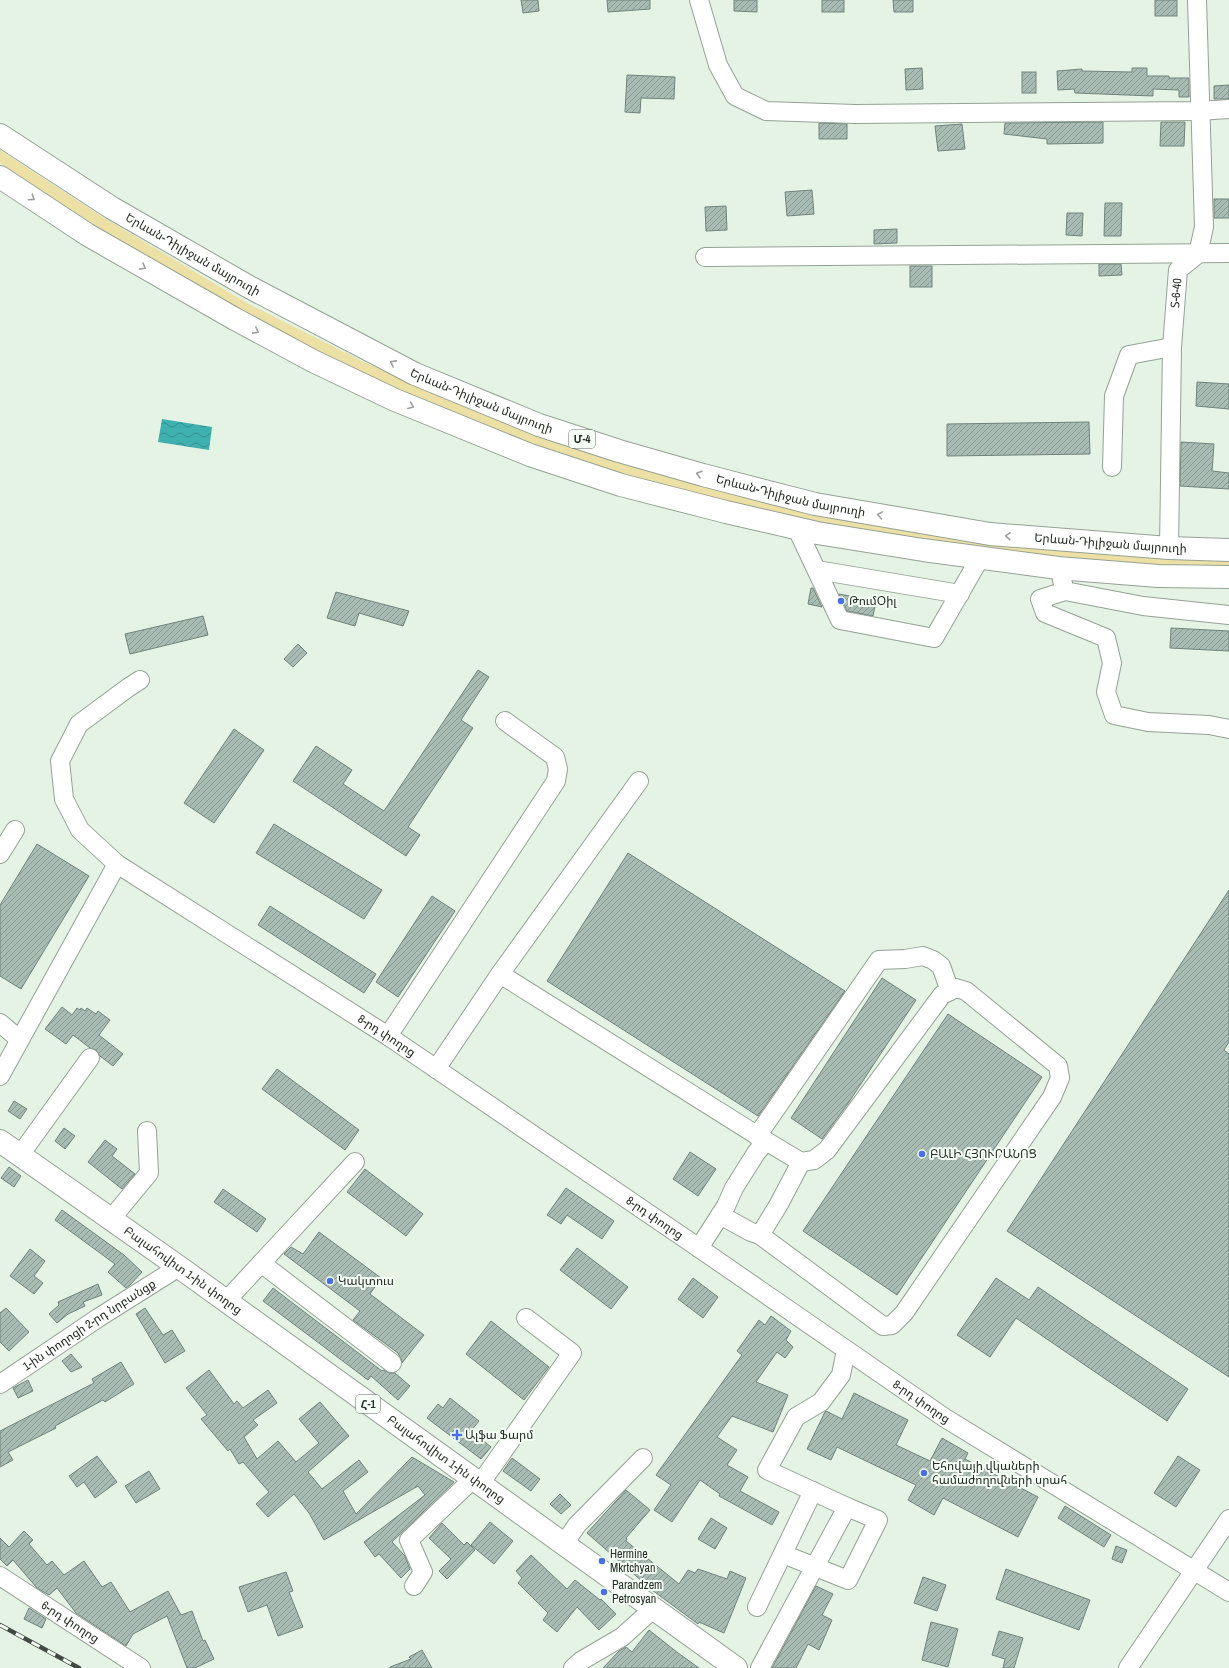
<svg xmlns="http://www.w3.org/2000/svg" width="1229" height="1668" viewBox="0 0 1229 1668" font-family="'Archivo Narrow','Noto Sans Armenian',sans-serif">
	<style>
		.grass { fill: #ede0a4 }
		.water { fill: url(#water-waves) }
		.building { fill: url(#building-hatch); stroke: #70837c }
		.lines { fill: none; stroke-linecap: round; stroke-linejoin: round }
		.minor-casing { stroke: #94a294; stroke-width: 20 }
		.major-casing { stroke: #94a294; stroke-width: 24 }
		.highway-casing { stroke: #94a294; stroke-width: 24 }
		.minor { stroke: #fff; stroke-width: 18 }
		.major { stroke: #fff; stroke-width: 22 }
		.highway { stroke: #fff; stroke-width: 22 }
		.rail-casing { stroke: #434a43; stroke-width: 4.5 }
		.rail { stroke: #f5fff5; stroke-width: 3; stroke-dasharray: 9; stroke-linecap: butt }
		.oneway { stroke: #9c9f9c }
		.poi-dot { fill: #496fe2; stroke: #f5fff5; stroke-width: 1.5 }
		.labels { text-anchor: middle; stroke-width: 4; stroke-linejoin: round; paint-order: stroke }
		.shield { fill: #f5fff5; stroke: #636a63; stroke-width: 1 }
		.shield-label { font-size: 11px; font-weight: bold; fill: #242a24 }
		.street-label { font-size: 12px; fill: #242a24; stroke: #f5fff5 }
		.poi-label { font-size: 12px; fill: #242a24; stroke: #f5fff5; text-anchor: start }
	</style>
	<defs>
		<pattern id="water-waves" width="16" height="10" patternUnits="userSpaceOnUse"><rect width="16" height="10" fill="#3db0af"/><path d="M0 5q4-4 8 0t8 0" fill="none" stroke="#338f8e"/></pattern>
		<pattern id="building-hatch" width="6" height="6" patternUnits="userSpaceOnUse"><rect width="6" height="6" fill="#a8bcb4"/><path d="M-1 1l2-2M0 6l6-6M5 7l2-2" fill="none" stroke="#899992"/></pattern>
	</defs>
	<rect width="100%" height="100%" fill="#e4f3e4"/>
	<path class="grass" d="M 0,150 L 101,216 L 249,304 L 366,363 L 513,425 L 1041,548 L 1150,558 L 1229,560 L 1229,571 L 1048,561 L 894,538 L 741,506 L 631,476 L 506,435 L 374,379 L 286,336 L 118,240 L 0,163 Z"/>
	<path class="water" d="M 162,419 L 212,427 L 209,450 L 158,442 Z"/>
	<g class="building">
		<path d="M 521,0 L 538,0 L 539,11 L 523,13 Z"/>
		<path d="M 607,0 L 650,0 L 650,9 L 608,12 Z"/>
		<path d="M 734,0 L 757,0 L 757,12 L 734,11 Z"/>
		<rect x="822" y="0" width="22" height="12"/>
		<path d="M 893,0 L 913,0 L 913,12 L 894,12 Z"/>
		<rect x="1155" y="0" width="22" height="16"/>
		<path d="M 922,68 L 923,89 L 906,90 L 905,69 Z"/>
		<path d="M 1132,68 L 1147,68 L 1147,76 L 1169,76 L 1169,78 L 1189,78 L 1189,97 L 1179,97 L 1179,90 L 1153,89 L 1153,96 L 1075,93 L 1074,89 L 1058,90 L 1057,71 L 1082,69 L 1082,71 L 1132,72 Z"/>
		<rect x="1022" y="72" width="14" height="21"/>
		<path d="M 627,75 L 675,77 L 674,99 L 641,98 L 640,113 L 625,112 Z"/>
		<path d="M 1229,85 L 1229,99 L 1214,99 L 1214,86 Z"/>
		<path d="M 1103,122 L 1103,143 L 1047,144 L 1047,139 L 1004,134 L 1005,123 Z"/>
		<path d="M 1161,122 L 1185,122 L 1184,146 L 1160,146 Z"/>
		<path d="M 819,123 L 847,124 L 847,139 L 819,139 Z"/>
		<path d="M 962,124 L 965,149 L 938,151 L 935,126 Z"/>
		<path d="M 812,190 L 814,214 L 787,216 L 785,192 Z"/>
		<rect x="1214" y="199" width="15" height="19"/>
		<path d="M 1105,203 L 1122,203 L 1121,236 L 1104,236 Z"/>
		<path d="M 726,206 L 727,230 L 706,231 L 705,207 Z"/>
		<path d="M 1067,213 L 1083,213 L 1082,236 L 1066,235 Z"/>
		<path d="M 897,229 L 897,243 L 874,244 L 874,230 Z"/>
		<path d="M 1099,264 L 1121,264 L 1122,275 L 1099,276 Z"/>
		<rect x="910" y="266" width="22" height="21"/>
		<path d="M 1197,382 L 1229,384 L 1229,409 L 1196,406 Z"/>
		<path d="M 1089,422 L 1090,454 L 947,456 L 947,424 Z"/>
		<path d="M 1181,442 L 1214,444 L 1212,471 L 1229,473 L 1229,489 L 1180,486 Z"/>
		<path d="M 811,588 L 813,588 L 822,607 L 808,604 Z"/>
		<path d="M 336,592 L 409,611 L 403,626 L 359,613 L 355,626 L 327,618 Z"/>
		<path d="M 839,594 L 876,601 L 873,616 L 847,611 Z"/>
		<path d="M 203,616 L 208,635 L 130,654 L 125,634 Z"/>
		<path d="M 1171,628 L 1229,631 L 1229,651 L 1170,648 Z"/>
		<path d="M 298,644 L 307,653 L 293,667 L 284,659 Z"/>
		<path d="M 478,670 L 489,677 L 461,720 L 473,728 L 408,827 L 420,835 L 406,856 L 293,781 L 316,746 L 352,770 L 343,784 L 384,811 Z"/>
		<path d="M 234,729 L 264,750 L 214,823 L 184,803 Z"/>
		<path d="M 274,824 L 382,890 L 364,919 L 256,853 Z"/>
		<path d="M 37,844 L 89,876 L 21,989 L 0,976 L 0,905 Z"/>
		<path d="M 628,853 L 845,991 L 758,1116 L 547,981 Z"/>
		<path d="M 1229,890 L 1229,1042 L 1224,1050 L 1229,1054 L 1229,1377 L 1007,1231 Z"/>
		<path d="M 432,896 L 455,911 L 398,997 L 376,982 Z"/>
		<path d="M 270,906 L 376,974 L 364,993 L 258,925 Z"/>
		<path d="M 882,978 L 916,1000 L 849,1102 L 822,1139 L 791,1118 Z"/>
		<path d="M 62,1007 L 72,1015 L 77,1008 L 80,1010 L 81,1008 L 85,1011 L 87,1008 L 96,1014 L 98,1011 L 110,1020 L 99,1035 L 123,1054 L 113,1066 L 100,1056 L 96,1050 L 90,1048 L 73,1035 L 66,1044 L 45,1029 Z"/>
		<path d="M 948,1014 L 1042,1077 L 897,1295 L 803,1231 Z"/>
		<path d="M 277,1069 L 359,1130 L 345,1150 L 262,1089 Z"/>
		<path d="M 14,1101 L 27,1109 L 20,1119 L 8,1111 Z"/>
		<path d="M 64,1128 L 75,1136 L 65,1149 L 55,1141 Z"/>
		<path d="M 105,1140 L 117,1149 L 112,1156 L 135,1174 L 122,1189 L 88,1162 Z"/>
		<path d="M 690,1152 L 716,1169 L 698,1196 L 673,1179 Z"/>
		<path d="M 9,1167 L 21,1176 L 14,1187 L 1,1178 Z"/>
		<path d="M 365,1169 L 423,1214 L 406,1236 L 347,1192 Z"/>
		<path d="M 566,1188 L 614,1221 L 602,1239 L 567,1215 L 561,1224 L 547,1215 Z"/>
		<path d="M 223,1189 L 266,1219 L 257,1232 L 214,1202 Z"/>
		<path d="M 62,1210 L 124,1255 L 142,1272 L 130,1285 L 126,1288 L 108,1272 L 115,1264 L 55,1220 Z"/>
		<path d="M 319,1232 L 381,1278 L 370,1294 L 424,1335 L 402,1363 L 401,1359 L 398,1353 L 353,1320 L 360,1311 L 284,1254 L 291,1247 L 303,1254 Z"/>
		<path d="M 577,1248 L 628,1287 L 611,1309 L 560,1270 Z"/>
		<path d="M 30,1249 L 45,1261 L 34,1276 L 43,1283 L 34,1294 L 10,1276 Z"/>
		<path d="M 693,1278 L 718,1297 L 703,1318 L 678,1299 Z"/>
		<path d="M 996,1278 L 1029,1300 L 1038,1287 L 1188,1389 L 1167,1421 L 1016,1318 L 990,1357 L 957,1335 Z"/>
		<path d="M 98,1284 L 102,1295 L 83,1302 L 85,1306 L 68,1314 L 57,1323 L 49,1314 L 59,1305 L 58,1302 Z"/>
		<path d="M 273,1288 L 382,1371 L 383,1370 L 390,1373 L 395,1373 L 410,1386 L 398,1400 L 371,1376 L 368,1380 L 263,1301 Z"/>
		<path d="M 6,1308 L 29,1332 L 9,1351 L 0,1342 L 0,1313 Z"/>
		<path d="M 145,1308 L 163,1335 L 172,1330 L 185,1351 L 165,1363 L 136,1314 Z"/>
		<path d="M 771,1316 L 791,1331 L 786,1340 L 793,1347 L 785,1358 L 777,1352 L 756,1382 L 788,1395 L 773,1432 L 732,1416 L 717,1437 L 737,1450 L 727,1465 L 748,1477 L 740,1491 L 779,1512 L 772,1525 L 719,1496 L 720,1494 L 700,1480 L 672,1522 L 654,1510 L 671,1485 L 656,1475 L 742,1355 L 737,1351 L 759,1320 L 765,1325 Z"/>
		<path d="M 491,1321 L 549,1367 L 524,1400 L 466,1354 Z"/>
		<path d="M 71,1354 L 82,1367 L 71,1372 L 62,1361 Z"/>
		<path d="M 121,1362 L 134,1384 L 105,1402 L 103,1400 L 55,1426 L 56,1428 L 8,1452 L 13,1460 L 0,1467 L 0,1431 L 94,1383 L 92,1379 Z"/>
		<path d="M 209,1370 L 234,1404 L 237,1401 L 243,1408 L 268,1390 L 277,1403 L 253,1420 L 258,1425 L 244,1437 L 257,1459 L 278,1441 L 296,1462 L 319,1443 L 299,1419 L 320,1402 L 349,1436 L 308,1472 L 322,1489 L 359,1460 L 368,1472 L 343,1491 L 356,1514 L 412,1457 L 454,1482 L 392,1542 L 405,1556 L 410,1569 L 401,1578 L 379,1554 L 375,1557 L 364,1542 L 425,1495 L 418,1486 L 324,1540 L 309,1513 L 294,1494 L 268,1517 L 256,1504 L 269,1492 L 243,1462 L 239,1464 L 230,1449 L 228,1451 L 201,1419 L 207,1415 L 186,1388 Z"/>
		<path d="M 28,1380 L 33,1391 L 18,1398 L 13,1388 Z"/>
		<path d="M 854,1393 L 908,1420 L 896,1445 L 930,1461 L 942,1438 L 968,1453 L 965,1459 L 1038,1497 L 1018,1537 L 943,1498 L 934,1515 L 908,1500 L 916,1485 L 837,1447 L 831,1460 L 807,1449 L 825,1412 L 826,1411 L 842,1419 Z"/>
		<path d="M 450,1398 L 479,1421 L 471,1431 L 491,1447 L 481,1459 L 427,1418 L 438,1404 L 443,1408 Z"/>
		<path d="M 97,1456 L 117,1482 L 95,1498 L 84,1482 L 77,1487 L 69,1476 Z"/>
		<path d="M 1178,1456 L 1200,1470 L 1176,1507 L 1154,1493 Z"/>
		<path d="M 512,1458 L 540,1479 L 531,1491 L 503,1471 Z"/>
		<path d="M 149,1471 L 160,1489 L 136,1503 L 125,1486 Z"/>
		<path d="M 626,1490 L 650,1510 L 626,1538 L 627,1539 L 626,1541 L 679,1584 L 688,1570 L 695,1573 L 698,1569 L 727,1579 L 730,1571 L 746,1578 L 724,1633 L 699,1622 L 698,1624 L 652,1590 L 587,1533 Z"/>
		<path d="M 560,1494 L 571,1505 L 561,1514 L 550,1504 Z"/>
		<path d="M 1065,1506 L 1111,1535 L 1104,1547 L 1058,1518 Z"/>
		<path d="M 711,1518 L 727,1528 L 715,1549 L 698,1539 Z"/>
		<path d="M 490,1522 L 513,1541 L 494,1564 L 471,1545 Z"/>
		<path d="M 442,1523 L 464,1545 L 467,1542 L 475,1550 L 447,1579 L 439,1571 L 451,1559 L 429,1538 Z"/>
		<path d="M 24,1531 L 33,1540 L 29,1544 L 47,1565 L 52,1561 L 64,1575 L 84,1561 L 102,1587 L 111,1582 L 130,1612 L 168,1591 L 181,1615 L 192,1611 L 203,1641 L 205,1640 L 214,1659 L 195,1668 L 187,1668 L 167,1616 L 133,1634 L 126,1646 L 76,1613 L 57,1588 L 49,1595 L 37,1588 L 13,1560 L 7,1566 L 0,1559 L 0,1538 L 9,1547 Z"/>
		<path d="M 1116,1546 L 1127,1550 L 1122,1563 L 1112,1559 Z"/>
		<path d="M 531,1555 L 567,1589 L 575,1580 L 600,1600 L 601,1599 L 616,1614 L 599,1630 L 577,1607 L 557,1632 L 543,1620 L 548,1613 L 518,1583 L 522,1578 L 516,1571 Z"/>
		<path d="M 1006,1569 L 1090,1600 L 1079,1630 L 996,1599 Z"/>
		<path d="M 286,1572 L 293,1591 L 289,1592 L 303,1627 L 278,1636 L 267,1605 L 248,1612 L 239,1587 Z"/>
		<path d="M 923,1577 L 946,1585 L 937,1611 L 914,1603 Z"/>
		<path d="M 816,1586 L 833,1594 L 822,1615 L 832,1620 L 819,1650 L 808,1644 L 796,1668 L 772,1668 Z"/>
		<path d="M 29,1608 L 46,1619 L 42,1628 L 24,1619 Z"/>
		<path d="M 931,1622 L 958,1629 L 948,1667 L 922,1660 Z"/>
		<path d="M 649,1630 L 678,1653 L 699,1668 L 603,1668 L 619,1651 L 626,1647 L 632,1652 Z"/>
		<path d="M 999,1631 L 1023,1638 L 1014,1668 L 1003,1668 L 1005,1659 L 992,1655 Z"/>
		<path d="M 422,1650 L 432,1668 L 390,1668 L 390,1667 L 411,1659 L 409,1657 Z"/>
	</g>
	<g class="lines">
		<defs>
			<g id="minor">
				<path d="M 699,0 L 718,65 L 735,96 L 766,111 L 855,114 L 1199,111 L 1229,109"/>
				<path d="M 705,257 L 1229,253"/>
				<path d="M 1112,467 L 1114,396 L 1129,355 L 1172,347"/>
				<path d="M 797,529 L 840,620 L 934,638 L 980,558"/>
				<path id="s1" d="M 1169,548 L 1172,347 L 1178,270 L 1198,254 L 1204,227 L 1197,0"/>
				<path d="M 817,570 L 960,594"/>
				<path d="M 1062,580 L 1065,591 L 1143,606 L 1229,615"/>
				<path d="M 1065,591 L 1040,599 L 1045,613 L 1106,638 L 1112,663 L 1106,692 L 1114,715 L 1148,722 L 1209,725 L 1229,729"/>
				<path id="s2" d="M 140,680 L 129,687 L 79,724 L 60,761 L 64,799 L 80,830 L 117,864 L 388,1036 L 699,1248 L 945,1418 L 1229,1592"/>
				<path d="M 639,781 L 500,974 L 766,1141 L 756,1153 L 734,1188 L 726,1206 L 699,1248"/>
				<path d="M 0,854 L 15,830"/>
				<path d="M 0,1023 L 20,1040"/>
				<path d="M 388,1036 L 556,781 L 558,769 L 555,757 L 505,721"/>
				<path d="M 436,1069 L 500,974"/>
				<path d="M 0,1076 L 117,864"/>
				<path d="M 757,1136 L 879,960 L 905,959 L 923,956 L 933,960 L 941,966 L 950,991"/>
				<path d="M 20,1155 L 90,1058"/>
				<path d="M 720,1215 L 751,1232 L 760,1235 L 883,1326 L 892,1325 L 904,1313 L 1052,1097 L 1060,1078 L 1058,1066 L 966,991 L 956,988 L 942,995 L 827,1150 L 814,1160 L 801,1162 L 766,1141"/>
				<path d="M 111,1219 L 149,1173 L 147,1131"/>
				<path d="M 760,1235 L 779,1204 L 801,1162"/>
				<path d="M 261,1263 L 392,1363"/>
				<path d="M 226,1301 L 355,1162"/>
				<path id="s3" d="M 0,1384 L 98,1318 L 179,1267"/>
				<path d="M 480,1484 L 572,1353 L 526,1318"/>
				<path d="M 563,1545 L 577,1525 L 643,1458"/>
				<path d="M 783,1554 L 848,1580 L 878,1520 L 847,1507"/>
				<path id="s4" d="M 0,1576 L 141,1668"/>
				<path d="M 414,1586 L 423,1572 L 409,1540 L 473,1479"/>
				<path d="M 757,1607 L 813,1491"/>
				<path d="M 573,1668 L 581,1661 L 622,1637 L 653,1609"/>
				<path d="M 760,1668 L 847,1507 L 767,1470 L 796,1417 L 821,1402 L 841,1375 L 846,1350"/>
				<path d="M 1128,1668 L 1229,1519"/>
			</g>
			<g id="major">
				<path id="s5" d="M 0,1141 L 179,1267 L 736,1668"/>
			</g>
			<g id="highway">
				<path id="s6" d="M 0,135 L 112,208 L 251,288 L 415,374 L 539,425 L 619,451 L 703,475 L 815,504 L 990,534 L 1169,548 L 1229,550"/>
				<path d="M 0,177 L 88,235 L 235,319 L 313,361 L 395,400 L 530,455 L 621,485 L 726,512 L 817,533 L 923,550 L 1058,568 L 1158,576 L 1229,577"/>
			</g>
		</defs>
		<use href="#minor" class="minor-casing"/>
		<use href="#major" class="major-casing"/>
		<use href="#highway" class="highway-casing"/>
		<use href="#minor" class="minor"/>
		<use href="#major" class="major"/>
		<use href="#highway" class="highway"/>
		<defs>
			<path id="rail" d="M 0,1625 L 79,1668"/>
		</defs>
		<use href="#rail" class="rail-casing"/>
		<use href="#rail" class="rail"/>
	</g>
	<defs><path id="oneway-chevron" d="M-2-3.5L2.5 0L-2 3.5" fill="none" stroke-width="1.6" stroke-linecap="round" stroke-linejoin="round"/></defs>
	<g class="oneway">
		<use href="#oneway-chevron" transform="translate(32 198) rotate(34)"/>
		<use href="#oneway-chevron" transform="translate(143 267) rotate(30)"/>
		<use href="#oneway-chevron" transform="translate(256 331) rotate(28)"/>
		<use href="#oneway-chevron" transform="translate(393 363) rotate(-152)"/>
		<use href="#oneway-chevron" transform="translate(411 406) rotate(22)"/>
		<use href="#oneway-chevron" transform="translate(699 474) rotate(-164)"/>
		<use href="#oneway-chevron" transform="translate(880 515) rotate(-170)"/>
		<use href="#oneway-chevron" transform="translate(1008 536) rotate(-176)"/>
	</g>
	<g class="poi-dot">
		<circle cx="841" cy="601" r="4"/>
		<circle cx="922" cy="1154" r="4"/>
		<circle cx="330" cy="1281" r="4"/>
		<path d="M455 1429h4v4h4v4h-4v4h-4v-4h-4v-4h4z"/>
		<circle cx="924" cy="1473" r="4"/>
		<circle cx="602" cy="1561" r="4"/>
		<circle cx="604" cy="1592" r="4"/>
	</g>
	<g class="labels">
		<g class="shield">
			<rect x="569" y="430" width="26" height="18" rx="3"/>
			<rect x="356" y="1395" width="24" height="18" rx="3"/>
		</g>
		<g class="shield-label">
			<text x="582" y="443">Մ-4</text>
			<text x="368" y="1408">Հ-1</text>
		</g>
		<g class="street-label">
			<text dy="4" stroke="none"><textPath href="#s6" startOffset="227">Երևան-Դիլիջան մայրուղի</textPath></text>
			<text dy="4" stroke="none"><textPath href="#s1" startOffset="255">Տ-6-40</textPath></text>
			<text dy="4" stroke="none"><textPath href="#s6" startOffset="551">Երևան-Դիլիջան մայրուղի</textPath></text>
			<text dy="4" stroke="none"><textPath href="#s6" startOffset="875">Երևան-Դիլիջան մայրուղի</textPath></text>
			<text dy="4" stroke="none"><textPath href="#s6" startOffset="1199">Երևան-Դիլիջան մայրուղի</textPath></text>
			<text dy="4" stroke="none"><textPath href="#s2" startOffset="560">8-րդ փողոց</textPath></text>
			<text dy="4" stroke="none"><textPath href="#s2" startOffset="884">8-րդ փողոց</textPath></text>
			<text dy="4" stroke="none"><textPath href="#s5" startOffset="224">Բալահովիտ 1-ին փողոց</textPath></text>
			<text dy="4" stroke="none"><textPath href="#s3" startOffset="107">1-ին փողոցի 2-րդ նրբանցք</textPath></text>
			<text dy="4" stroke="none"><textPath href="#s2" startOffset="1208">8-րդ փողոց</textPath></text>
			<text dy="4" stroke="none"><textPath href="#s5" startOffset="548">Բալահովիտ 1-ին փողոց</textPath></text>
			<text dy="4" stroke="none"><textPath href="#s4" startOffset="84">6-րդ փողոց</textPath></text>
		</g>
		<g class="poi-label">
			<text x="849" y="605">ԹումՕիլ</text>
			<text x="930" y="1158">ԲԱԼԻ ՀՅՈՒՐԱՆՈՑ</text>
			<text x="338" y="1285">Կակտուս</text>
			<text x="465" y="1439">Ալֆա Ֆարմ</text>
			<text x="932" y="1470">Եհովայի վկաների<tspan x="932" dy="14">համաժողովների սրահ</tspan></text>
			<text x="610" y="1558">Hermine<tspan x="610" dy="14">Mkrtchyan</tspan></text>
			<text x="612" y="1589">Parandzem<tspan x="612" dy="14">Petrosyan</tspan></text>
		</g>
	</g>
</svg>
